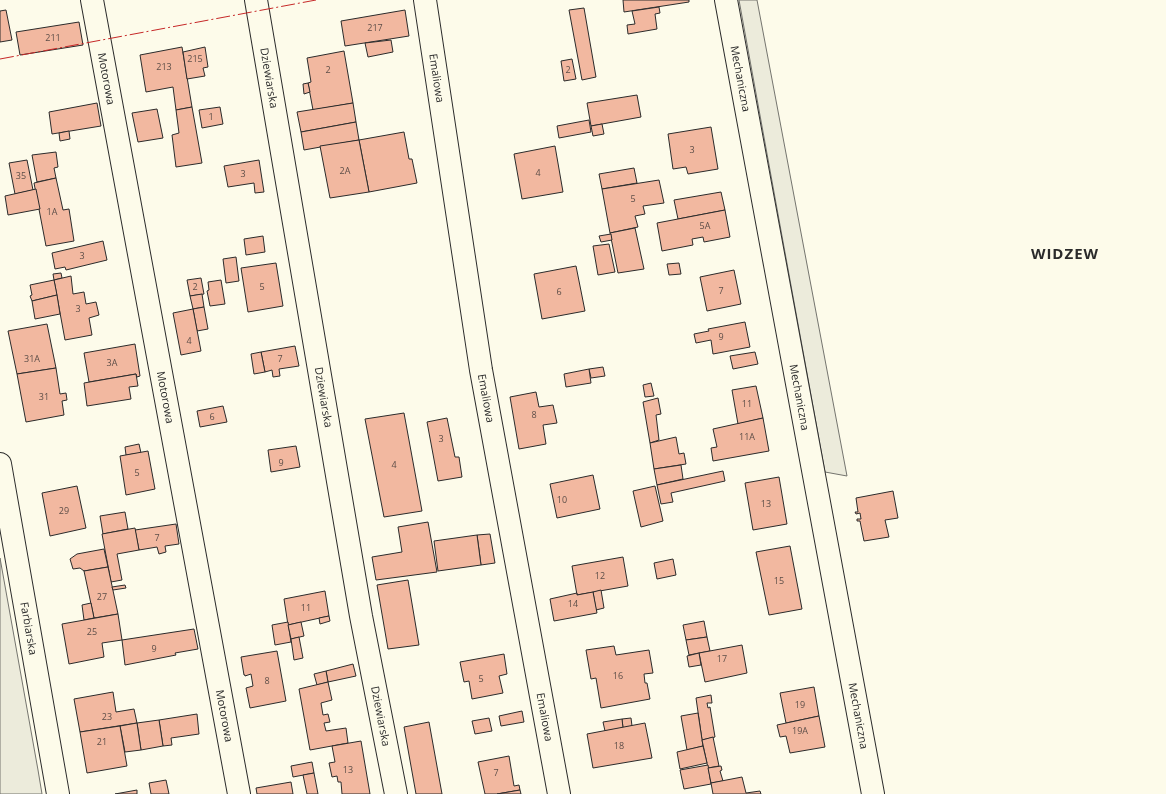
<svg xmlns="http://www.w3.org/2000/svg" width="1166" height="794" viewBox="0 0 1166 794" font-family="'Open Sans',sans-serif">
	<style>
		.green { fill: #ecebdb; stroke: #74746e }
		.building { fill: #f2b8a0; stroke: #2b2b2b }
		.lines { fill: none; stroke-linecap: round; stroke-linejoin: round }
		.minor-casing { stroke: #2b2b2b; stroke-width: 24 }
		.minor { stroke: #fdfbea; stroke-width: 22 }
		.power { stroke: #c62828; stroke-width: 1; stroke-dasharray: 14 3 2 3; stroke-linecap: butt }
		.labels { text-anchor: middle; stroke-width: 3; stroke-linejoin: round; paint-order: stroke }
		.number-label { font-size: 9px; fill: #5d4e48 }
		.street-label { font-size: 11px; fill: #2b2b2b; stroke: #fdfbea }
		.district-label { font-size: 15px; font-weight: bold; letter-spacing: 1px; fill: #2b2b2b; stroke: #fdfbea }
	</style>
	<rect width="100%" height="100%" fill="#fdfbea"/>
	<g class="green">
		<path d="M 739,0 L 757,0 L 847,476 L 825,472 Z"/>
		<path d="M 0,558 L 38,770 L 42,794 L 0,794 Z"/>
	</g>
	<g class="building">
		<path d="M 623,0 L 689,0 L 689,2 L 624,12 Z"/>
		<path d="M 659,7 L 660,13 L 655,14 L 657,29 L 628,34 L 627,25 L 635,24 L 632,11 Z"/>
		<path d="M 584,8 L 596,77 L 582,80 L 569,10 Z"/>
		<path d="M 6,10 L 12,40 L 0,42 L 0,11 Z"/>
		<path d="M 405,10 L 409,36 L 345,46 L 341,21 Z"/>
		<path d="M 79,22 L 83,45 L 20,55 L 16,32 Z"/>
		<path d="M 391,40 L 393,52 L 368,57 L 365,43 Z"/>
		<path d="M 182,47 L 192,107 L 176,110 L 173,87 L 146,92 L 140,55 Z"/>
		<path d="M 205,47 L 208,67 L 203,68 L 205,76 L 187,79 L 183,52 Z"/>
		<path d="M 344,51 L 353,103 L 313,110 L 308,83 L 311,82 L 307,58 Z"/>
		<path d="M 572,59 L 576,79 L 564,81 L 561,61 Z"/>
		<path d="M 308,83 L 310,92 L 304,94 L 303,84 Z"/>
		<path d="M 637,95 L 641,117 L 591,126 L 587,103 Z"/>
		<path d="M 97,103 L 101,126 L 52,134 L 49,112 Z"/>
		<path d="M 353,103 L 356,122 L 301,132 L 297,112 Z"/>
		<path d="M 192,107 L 202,163 L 176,167 L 172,135 L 179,133 L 176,110 Z"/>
		<path d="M 220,107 L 223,124 L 202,128 L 199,110 Z"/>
		<path d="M 157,109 L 163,138 L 138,142 L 132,113 Z"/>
		<path d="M 589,120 L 591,132 L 559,138 L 557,126 Z"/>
		<path d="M 356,122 L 359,140 L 304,150 L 301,132 Z"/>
		<path d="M 602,124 L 604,134 L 593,136 L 591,126 Z"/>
		<path d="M 711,127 L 718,169 L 688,174 L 686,167 L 673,169 L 668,134 Z"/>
		<path d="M 69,131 L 70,139 L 60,141 L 59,133 Z"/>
		<path d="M 404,132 L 409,159 L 412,159 L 417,183 L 369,192 L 359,140 Z"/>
		<path d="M 359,140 L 369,192 L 330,198 L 320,146 Z"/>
		<path d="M 555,146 L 563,192 L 522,199 L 514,154 Z"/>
		<path d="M 56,152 L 58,167 L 54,168 L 56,178 L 37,182 L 32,155 Z"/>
		<path d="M 27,160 L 33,190 L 15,194 L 9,163 Z"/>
		<path d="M 259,160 L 264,192 L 255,193 L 254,183 L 228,187 L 224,166 Z"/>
		<path d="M 634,168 L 637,183 L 602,189 L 599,174 Z"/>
		<path d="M 56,178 L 63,210 L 69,209 L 74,241 L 46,246 L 34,183 Z"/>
		<path d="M 659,180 L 664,203 L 643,206 L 645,214 L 635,216 L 638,227 L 610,233 L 602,189 Z"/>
		<path d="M 36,189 L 40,209 L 8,215 L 5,196 Z"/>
		<path d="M 721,192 L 725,210 L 678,219 L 674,200 Z"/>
		<path d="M 725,210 L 730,237 L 704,242 L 703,237 L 692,239 L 693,245 L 662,251 L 657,223 Z"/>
		<path d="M 635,228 L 644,269 L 618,273 L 610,233 Z"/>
		<path d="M 611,234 L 612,240 L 601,242 L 599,236 Z"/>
		<path d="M 263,236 L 265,252 L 246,255 L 244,239 Z"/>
		<path d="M 103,241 L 107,260 L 66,270 L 65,267 L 55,269 L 52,253 Z"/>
		<path d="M 609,244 L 615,272 L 598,275 L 593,246 Z"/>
		<path d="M 236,257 L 239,281 L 226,283 L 223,259 Z"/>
		<path d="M 276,263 L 283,306 L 248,312 L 241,268 Z"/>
		<path d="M 679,263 L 681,274 L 669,275 L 667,264 Z"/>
		<path d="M 576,266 L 585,311 L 542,319 L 534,274 Z"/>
		<path d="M 734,270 L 741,304 L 707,311 L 700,277 Z"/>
		<path d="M 61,273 L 62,278 L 54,280 L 53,274 Z"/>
		<path d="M 71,276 L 73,294 L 84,292 L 86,304 L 96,302 L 99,315 L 89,318 L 92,335 L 65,340 L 54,280 Z"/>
		<path d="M 201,278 L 204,294 L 190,296 L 187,280 Z"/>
		<path d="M 54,280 L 57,295 L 32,301 L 30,296 L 32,295 L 30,285 Z"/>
		<path d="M 221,280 L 225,304 L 210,306 L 207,291 L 209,290 L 208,282 Z"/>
		<path d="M 202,294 L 204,307 L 193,309 L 190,296 Z"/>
		<path d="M 57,295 L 60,314 L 35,319 L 32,301 Z"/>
		<path d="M 204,307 L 208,329 L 197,331 L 193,309 Z"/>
		<path d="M 193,309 L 201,351 L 181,355 L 173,313 Z"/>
		<path d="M 745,322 L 750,347 L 713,354 L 711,340 L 696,343 L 694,334 L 709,331 L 708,329 Z"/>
		<path d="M 47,324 L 56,368 L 17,374 L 8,331 Z"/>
		<path d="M 135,344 L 140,376 L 137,377 L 136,374 L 89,382 L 84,353 Z"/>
		<path d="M 295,346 L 299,366 L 279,369 L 280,376 L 273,377 L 272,370 L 265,372 L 261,352 Z"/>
		<path d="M 261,352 L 265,372 L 254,374 L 251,354 Z"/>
		<path d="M 755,352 L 758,364 L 733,369 L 730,356 Z"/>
		<path d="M 603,367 L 605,376 L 591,378 L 589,369 Z"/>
		<path d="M 56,368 L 60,394 L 66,393 L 67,400 L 62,401 L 64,415 L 26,422 L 17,374 Z"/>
		<path d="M 589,369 L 591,383 L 566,387 L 564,374 Z"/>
		<path d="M 136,374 L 138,386 L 129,387 L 131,399 L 87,406 L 84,383 Z"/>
		<path d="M 651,383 L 654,396 L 645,397 L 643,385 Z"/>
		<path d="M 756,386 L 763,418 L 738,424 L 732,390 Z"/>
		<path d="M 536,392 L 539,407 L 553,405 L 557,423 L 543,425 L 546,444 L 519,449 L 510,397 Z"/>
		<path d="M 658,398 L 661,414 L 656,415 L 659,440 L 650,443 L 643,402 Z"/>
		<path d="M 223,406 L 227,422 L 200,427 L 197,411 Z"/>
		<path d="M 404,413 L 422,511 L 384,517 L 365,419 Z"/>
		<path d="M 447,418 L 455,457 L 459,457 L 462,477 L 438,481 L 427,422 Z"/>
		<path d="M 763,418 L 769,451 L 713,461 L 711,448 L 717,447 L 713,429 Z"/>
		<path d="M 676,437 L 679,454 L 684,453 L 686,464 L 654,469 L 650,443 Z"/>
		<path d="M 139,444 L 141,453 L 126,455 L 125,447 Z"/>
		<path d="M 296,446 L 300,467 L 271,472 L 268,450 Z"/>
		<path d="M 148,451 L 155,489 L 126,495 L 120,456 Z"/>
		<path d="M 681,465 L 683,479 L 657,485 L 654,469 Z"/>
		<path d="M 723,471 L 725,481 L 671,493 L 673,502 L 661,504 L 657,485 Z"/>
		<path d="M 593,475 L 600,509 L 557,518 L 550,484 Z"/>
		<path d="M 779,477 L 787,524 L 753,530 L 745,483 Z"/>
		<path d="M 77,486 L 86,528 L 50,536 L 42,493 Z"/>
		<path d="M 655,486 L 663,521 L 641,527 L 633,491 Z"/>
		<path d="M 893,491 L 898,518 L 885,520 L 889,537 L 864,541 L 860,521 L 857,521 L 857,519 L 861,519 L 860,513 L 856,514 L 855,512 L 858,512 L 856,498 Z"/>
		<path d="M 125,512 L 128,529 L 103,534 L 100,516 Z"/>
		<path d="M 428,522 L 437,572 L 376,580 L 372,557 L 402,552 L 398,527 Z"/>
		<path d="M 176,524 L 179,544 L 165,546 L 166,552 L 159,554 L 157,547 L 139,550 L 135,530 Z"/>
		<path d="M 135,528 L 139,550 L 117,554 L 122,580 L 111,582 L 102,534 Z"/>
		<path d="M 490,534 L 495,563 L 481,565 L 477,535 Z"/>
		<path d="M 477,535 L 481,565 L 438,571 L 434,541 Z"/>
		<path d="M 790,546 L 802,609 L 769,615 L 756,552 Z"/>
		<path d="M 104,549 L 108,567 L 84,571 L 80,568 L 73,569 L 70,559 L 77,554 Z"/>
		<path d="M 623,557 L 628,586 L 577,595 L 572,566 Z"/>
		<path d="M 673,559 L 676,575 L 657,579 L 654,563 Z"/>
		<path d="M 108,567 L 118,614 L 94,618 L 84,571 Z"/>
		<path d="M 408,580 L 419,645 L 388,649 L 377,585 Z"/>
		<path d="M 125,585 L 126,588 L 113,590 L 112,587 Z"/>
		<path d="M 601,590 L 604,608 L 596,610 L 593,592 Z"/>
		<path d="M 325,591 L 329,616 L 288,625 L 284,599 Z"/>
		<path d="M 593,592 L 597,613 L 554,621 L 550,599 L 577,593 L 577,595 Z"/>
		<path d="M 91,603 L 94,618 L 84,620 L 82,605 Z"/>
		<path d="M 118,614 L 122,640 L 102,643 L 104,657 L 69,664 L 62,624 Z"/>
		<path d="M 329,616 L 330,621 L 320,624 L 319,618 Z"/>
		<path d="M 704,621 L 707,637 L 686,640 L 683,625 Z"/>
		<path d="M 288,622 L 291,642 L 275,645 L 272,625 Z"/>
		<path d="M 301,622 L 304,636 L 291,639 L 288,625 Z"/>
		<path d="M 194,629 L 198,649 L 175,653 L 176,655 L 125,665 L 122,640 Z"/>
		<path d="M 299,637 L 303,658 L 294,660 L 291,639 Z"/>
		<path d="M 707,637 L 710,651 L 689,655 L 686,640 Z"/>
		<path d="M 742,645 L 747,673 L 705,682 L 699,653 Z"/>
		<path d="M 614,646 L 616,655 L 649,650 L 653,673 L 644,674 L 645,683 L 647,683 L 650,699 L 601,708 L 596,678 L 591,679 L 586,650 Z"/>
		<path d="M 277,651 L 286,701 L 250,708 L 246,688 L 253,686 L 251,674 L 245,676 L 245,675 L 244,675 L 241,657 Z"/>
		<path d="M 699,653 L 701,665 L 689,667 L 687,656 Z"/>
		<path d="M 504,654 L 507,674 L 499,676 L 503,693 L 472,699 L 469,681 L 464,682 L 460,662 Z"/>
		<path d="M 353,664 L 356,676 L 328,682 L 326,671 Z"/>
		<path d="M 326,671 L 328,682 L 317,685 L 314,674 Z"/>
		<path d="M 328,682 L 332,700 L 321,703 L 323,715 L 328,714 L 330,722 L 324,723 L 326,731 L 346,728 L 348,743 L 310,750 L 299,689 Z"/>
		<path d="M 814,687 L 819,716 L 786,723 L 780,693 Z"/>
		<path d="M 113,692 L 116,712 L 134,709 L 137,723 L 80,732 L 74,699 Z"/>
		<path d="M 711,695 L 712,703 L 707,703 L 708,708 L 710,707 L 715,737 L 702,740 L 696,698 Z"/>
		<path d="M 522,711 L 524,722 L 501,726 L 499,716 Z"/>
		<path d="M 698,713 L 703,746 L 687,750 L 681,716 Z"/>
		<path d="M 197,714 L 199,734 L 171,738 L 172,745 L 163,746 L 159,720 Z"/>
		<path d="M 819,716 L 825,747 L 790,753 L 786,736 L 780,737 L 777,725 Z"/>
		<path d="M 489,718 L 492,731 L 475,734 L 472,721 Z"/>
		<path d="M 631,718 L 632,726 L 623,728 L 622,719 Z"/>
		<path d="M 622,719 L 623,728 L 605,731 L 603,722 Z"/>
		<path d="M 159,720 L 163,746 L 141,750 L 137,723 Z"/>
		<path d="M 429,722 L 442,794 L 416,794 L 404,727 Z"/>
		<path d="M 137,723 L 141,750 L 125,752 L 120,726 Z"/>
		<path d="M 645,723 L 652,758 L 593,768 L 587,734 Z"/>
		<path d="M 120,726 L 127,766 L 87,773 L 80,732 Z"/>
		<path d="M 713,737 L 719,766 L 708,768 L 702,740 Z"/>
		<path d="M 361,741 L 370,794 L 342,794 L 341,782 L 338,782 L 337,776 L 332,777 L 329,763 L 335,762 L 332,746 Z"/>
		<path d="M 703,746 L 707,763 L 680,769 L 677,752 Z"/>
		<path d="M 509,756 L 514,786 L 519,785 L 520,790 L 497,794 L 485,794 L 478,762 Z"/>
		<path d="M 312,762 L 314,773 L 293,777 L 291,766 Z"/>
		<path d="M 708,765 L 711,784 L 684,789 L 680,770 Z"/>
		<path d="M 721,766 L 722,770 L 720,771 L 723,781 L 711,783 L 708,768 Z"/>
		<path d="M 314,773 L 318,794 L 307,794 L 303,775 Z"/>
		<path d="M 742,777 L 746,793 L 760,791 L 761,794 L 713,794 L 711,783 Z"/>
		<path d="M 166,780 L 169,794 L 151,794 L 149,783 Z"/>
		<path d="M 291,782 L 293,794 L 257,794 L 256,788 Z"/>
		<path d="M 137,790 L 137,794 L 115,794 Z"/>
		<path d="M 520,790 L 521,794 L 497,794 Z"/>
	</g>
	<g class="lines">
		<defs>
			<g id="minor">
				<path id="s1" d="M 92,0 L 239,794"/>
				<path id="s2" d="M 256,0 L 361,616 L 396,794"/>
				<path id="s3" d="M 425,0 L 481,370 L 559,794"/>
				<path id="s4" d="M 726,0 L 873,794"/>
				<path id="s5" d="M 0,464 L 58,794"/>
			</g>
		</defs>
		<use href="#minor" class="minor-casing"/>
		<use href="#minor" class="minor"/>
		<path class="power" d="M 0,59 L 316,0"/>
	</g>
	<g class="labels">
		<g class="number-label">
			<text x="375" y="31">217</text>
			<text x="53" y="41">211</text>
			<text x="195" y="62">215</text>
			<text x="164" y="70">213</text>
			<text x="328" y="73">2</text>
			<text x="568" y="73">2</text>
			<text x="211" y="120">1</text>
			<text x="692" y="153">3</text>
			<text x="345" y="174">2A</text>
			<text x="538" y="176">4</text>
			<text x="243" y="177">3</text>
			<text x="21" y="179">35</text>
			<text x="633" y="202">5</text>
			<text x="52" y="215">1A</text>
			<text x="705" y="229">5A</text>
			<text x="82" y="259">3</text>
			<text x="195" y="290">2</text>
			<text x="262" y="290">5</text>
			<text x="721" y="294">7</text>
			<text x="559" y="295">6</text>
			<text x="78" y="312">3</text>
			<text x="721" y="340">9</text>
			<text x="189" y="344">4</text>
			<text x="32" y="362">31A</text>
			<text x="280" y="362">7</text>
			<text x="112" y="366">3A</text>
			<text x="44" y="400">31</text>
			<text x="747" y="407">11</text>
			<text x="534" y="418">8</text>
			<text x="212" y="420">6</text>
			<text x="747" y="440">11A</text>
			<text x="441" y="442">3</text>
			<text x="281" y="466">9</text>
			<text x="394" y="468">4</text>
			<text x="137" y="476">5</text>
			<text x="562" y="503">10</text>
			<text x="766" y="507">13</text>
			<text x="64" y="514">29</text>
			<text x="157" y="541">7</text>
			<text x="600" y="579">12</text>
			<text x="779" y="584">15</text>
			<text x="102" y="600">27</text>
			<text x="573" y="607">14</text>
			<text x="306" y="611">11</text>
			<text x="92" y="635">25</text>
			<text x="154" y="652">9</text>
			<text x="722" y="662">17</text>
			<text x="618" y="679">16</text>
			<text x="481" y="682">5</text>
			<text x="267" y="684">8</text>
			<text x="800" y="708">19</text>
			<text x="107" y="720">23</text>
			<text x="800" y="734">19A</text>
			<text x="102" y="745">21</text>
			<text x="619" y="749">18</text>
			<text x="348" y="773">13</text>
			<text x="496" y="776">7</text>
		</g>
		<g class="street-label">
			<text dy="4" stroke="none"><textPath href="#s1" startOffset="80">Motorowa</textPath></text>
			<text dy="4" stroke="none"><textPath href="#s2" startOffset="79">Dziewiarska</textPath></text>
			<text dy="4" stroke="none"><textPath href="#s3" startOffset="79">Emaliowa</textPath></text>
			<text dy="4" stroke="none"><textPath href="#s4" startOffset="80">Mechaniczna</textPath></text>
			<text dy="4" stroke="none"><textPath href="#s1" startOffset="404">Motorowa</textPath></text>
			<text dy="4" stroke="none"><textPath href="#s2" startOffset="403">Dziewiarska</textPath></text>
			<text dy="4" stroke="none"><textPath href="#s4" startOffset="404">Mechaniczna</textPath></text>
			<text dy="4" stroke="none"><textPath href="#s3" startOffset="403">Emaliowa</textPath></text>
			<text dy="4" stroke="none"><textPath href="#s5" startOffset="167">Farbiarska</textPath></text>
			<text dy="4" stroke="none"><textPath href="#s1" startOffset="728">Motorowa</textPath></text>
			<text dy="4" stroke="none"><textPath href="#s2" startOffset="727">Dziewiarska</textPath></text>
			<text dy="4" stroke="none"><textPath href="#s4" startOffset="728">Mechaniczna</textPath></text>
			<text dy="4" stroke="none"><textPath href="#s3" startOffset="727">Emaliowa</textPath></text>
		</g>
		<g class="district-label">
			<text x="1065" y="259">WIDZEW</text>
		</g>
	</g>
</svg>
